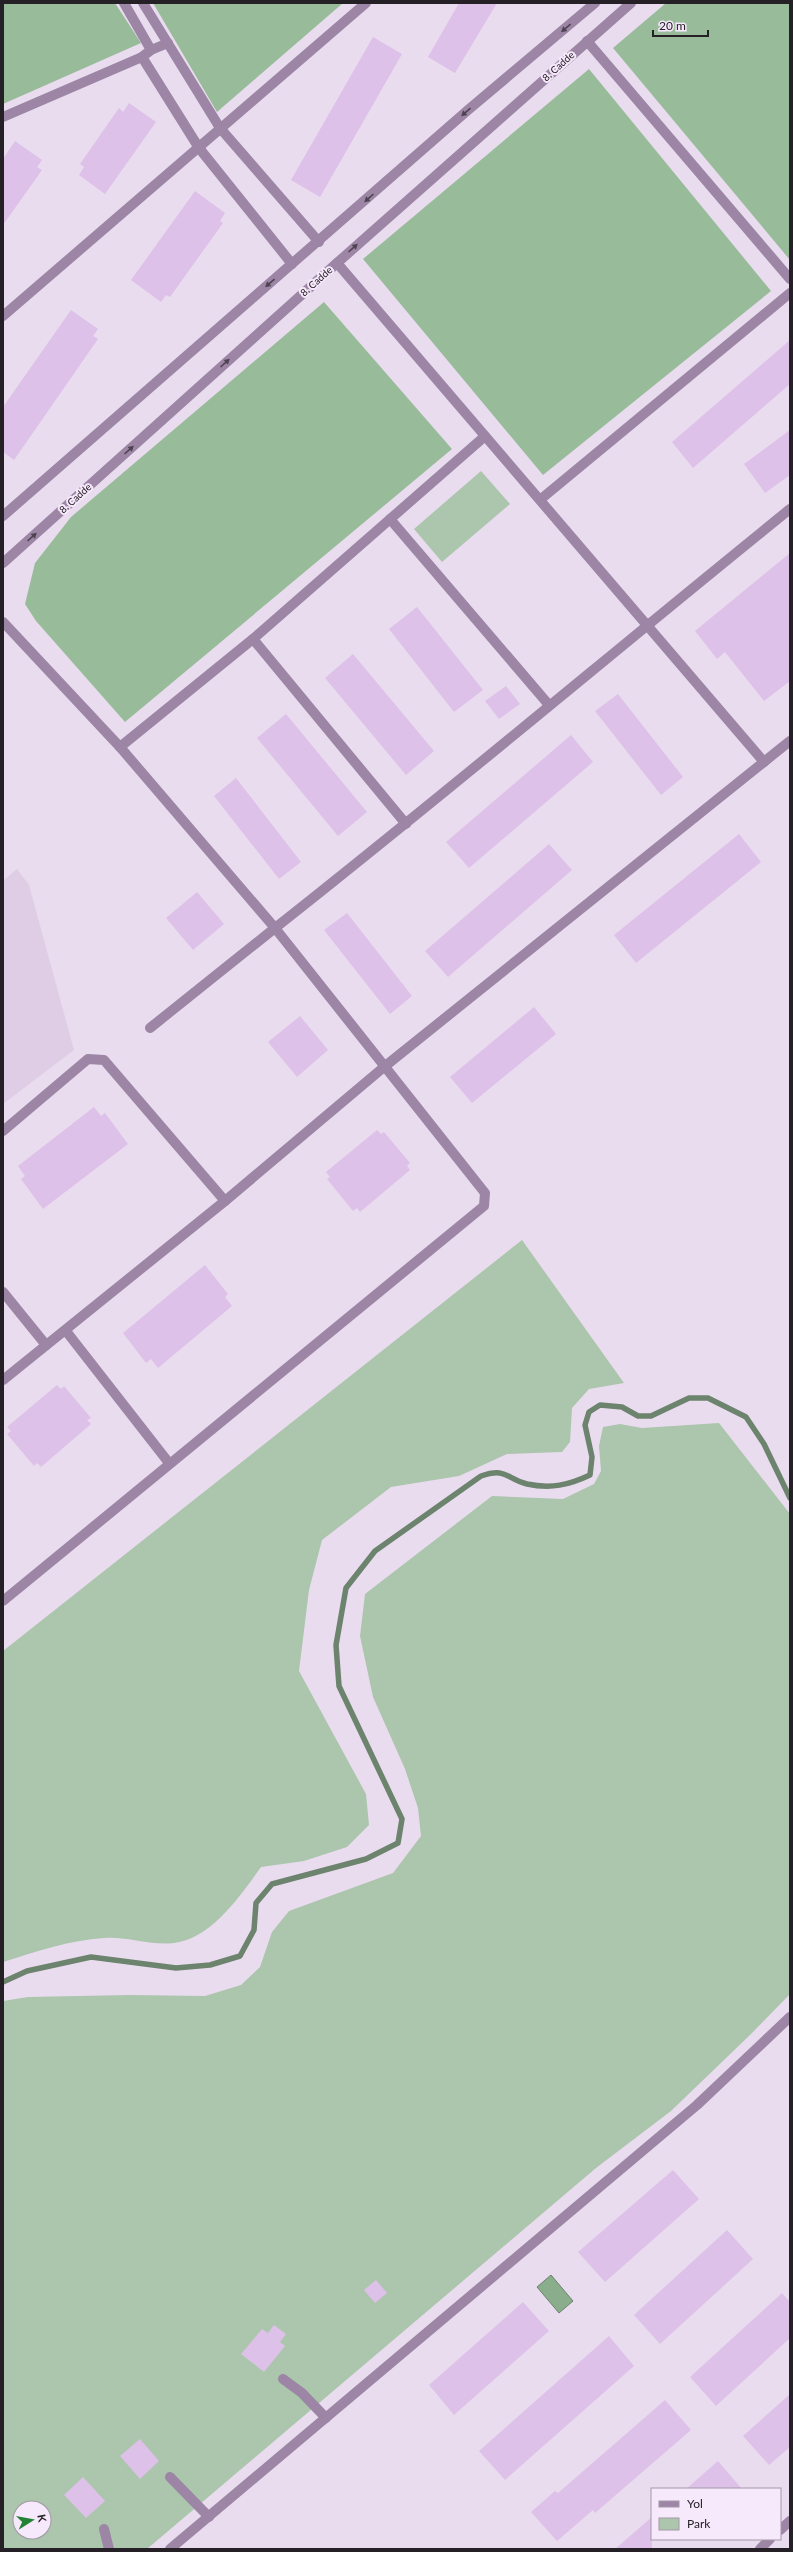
<svg xmlns="http://www.w3.org/2000/svg" width="793" height="2552" viewBox="0 0 793 2552" font-family="Lato,sans-serif">
	<style>
		.built { fill: #dfcde6 }
		.green { fill: #abc6ac; fill-rule: evenodd }
		.forest { fill: #98bc9a }
		.water { fill: #8aad8c; stroke: #6c836d }
		.lines { fill: none; stroke-linecap: round; stroke-linejoin: round }
		.stream { stroke: #6c836d; stroke-width: 5.5 }
		.building { fill: #ddc1e8 }
		.service { stroke: #9c85a5; stroke-width: 10 }
		.minor { stroke: #9c85a5; stroke-width: 10 }
		.tertiary { stroke: #9c85a5; stroke-width: 10 }
		.oneway { fill: #4f4352 }
		.labels { text-anchor: middle; stroke-width: 4; stroke-linejoin: round; paint-order: stroke }
		.street-label { font-size: 10px; fill: #252026; stroke: #f7e9fc }
	</style>
	<rect width="100%" height="100%" fill="#eadcef"/>
	<path class="built" d="M 17,869 L 29,885 L 74,1050 L 3,1104 L 3,881 Z"/>
	<g class="green">
		<path d="M 481,471 L 510,504 L 442,562 L 414,529 Z"/>
		<path d="M 522,1240 L 624,1383 L 589,1389 L 572,1408 L 570,1442 L 562,1452 L 507,1454 L 459,1476 L 391,1487 L 322,1540 L 309,1590 L 299,1671 L 366,1794 L 369,1825 L 347,1847 L 304,1861 L 261,1867 C 240,1896 212,1938 174,1943 C 151,1946 127,1936 104,1938 C 70,1940 35,1952 3,1962 L 3,1651 Z"/>
		<path d="M 719,1423 L 790,1514 L 790,1994 L 751,2034 L 671,2111 L 596,2168 L 147,2549 L 3,2549 L 3,2001 L 28,1997 L 130,1995 L 205,1996 L 241,1985 L 260,1967 L 272,1932 L 289,1911 L 393,1873 L 421,1836 L 418,1808 L 405,1769 L 373,1697 L 360,1636 L 365,1594 L 492,1496 L 563,1499 L 594,1484 L 601,1471 L 599,1446 L 603,1427 L 620,1424 L 642,1428 ZM 20,2508 L 44,2508 L 44,2532 L 20,2532 Z"/>
	</g>
	<g class="forest">
		<path d="M 3,3 L 115,3 L 141,43 L 3,104 Z"/>
		<path d="M 153,3 L 343,3 L 217,112 Z"/>
		<path d="M 666,3 L 790,3 L 790,260 L 613,48 Z"/>
		<path d="M 589,69 L 771,291 L 543,475 L 363,259 Z"/>
		<path d="M 324,302 L 452,449 L 125,722 L 36,621 L 25,604 L 35,563 L 71,517 Z"/>
	</g>
	<path class="water" d="M 551,2275 L 573,2301 L 559,2313 L 537,2287 Z"/>
	<g class="lines">
		<path class="stream" d="M 3,1982 L 27,1971 L 91,1957 L 176,1968 L 210,1965 L 240,1956 L 254,1930 L 256,1903 L 272,1884 L 366,1859 L 398,1843 L 402,1819 L 339,1686 L 336,1645 L 346,1588 L 375,1551 L 481,1476 C 507,1467 506,1479 527,1484 C 551,1489 569,1485 590,1475 L 592,1457 L 585,1425 L 589,1412 L 600,1405 L 622,1407 L 638,1416 L 651,1416 L 689,1398 L 708,1398 L 746,1417 L 764,1444 L 790,1498"/>
	</g>
	<g class="building">
		<path d="M 459,3 L 497,3 L 455,73 L 428,57 Z"/>
		<path d="M 373,37 L 402,54 L 320,197 L 291,180 Z"/>
		<path d="M 129,103 L 156,122 L 105,194 L 79,175 L 84,167 L 80,164 L 119,108 L 123,112 Z"/>
		<path d="M 15,141 L 42,160 L 37,167 L 42,170 L 3,225 L 3,159 Z"/>
		<path d="M 195,191 L 225,213 L 220,221 L 223,223 L 170,297 L 166,295 L 161,302 L 131,280 Z"/>
		<path d="M 71,310 L 98,329 L 93,336 L 98,339 L 14,460 L 3,452 L 3,407 Z"/>
		<path d="M 790,340 L 790,384 L 693,468 L 672,442 Z"/>
		<path d="M 790,430 L 790,475 L 765,493 L 744,464 Z"/>
		<path d="M 790,553 L 790,681 L 764,701 L 725,652 L 717,659 L 695,631 Z"/>
		<path d="M 417,607 L 483,690 L 454,712 L 389,629 Z"/>
		<path d="M 353,654 L 434,751 L 406,775 L 325,678 Z"/>
		<path d="M 506,686 L 520,704 L 499,719 L 485,701 Z"/>
		<path d="M 618,694 L 683,777 L 661,795 L 595,711 Z"/>
		<path d="M 286,714 L 367,812 L 338,836 L 257,738 Z"/>
		<path d="M 571,735 L 593,762 L 469,868 L 446,842 Z"/>
		<path d="M 236,778 L 301,862 L 279,879 L 214,796 Z"/>
		<path d="M 739,834 L 761,862 L 636,963 L 614,935 Z"/>
		<path d="M 549,844 L 572,870 L 448,977 L 425,951 Z"/>
		<path d="M 197,892 L 224,924 L 193,950 L 166,918 Z"/>
		<path d="M 347,913 L 412,996 L 390,1014 L 324,930 Z"/>
		<path d="M 534,1007 L 556,1034 L 472,1103 L 450,1077 Z"/>
		<path d="M 300,1016 L 328,1050 L 297,1077 L 268,1042 Z"/>
		<path d="M 94,1107 L 101,1116 L 105,1113 L 128,1144 L 43,1209 L 21,1179 L 25,1176 L 18,1166 Z"/>
		<path d="M 377,1130 L 381,1134 L 384,1132 L 410,1163 L 407,1166 L 410,1170 L 360,1212 L 357,1208 L 353,1211 L 327,1179 L 330,1177 L 326,1172 Z"/>
		<path d="M 205,1265 L 228,1294 L 225,1297 L 232,1306 L 158,1368 L 151,1359 L 146,1363 L 123,1333 Z"/>
		<path d="M 57,1385 L 61,1389 L 64,1386 L 91,1418 L 87,1420 L 91,1424 L 41,1467 L 37,1463 L 34,1466 L 7,1434 L 11,1431 L 7,1427 Z"/>
		<path d="M 673,2170 L 699,2199 L 605,2282 L 578,2252 Z"/>
		<path d="M 727,2230 L 753,2259 L 660,2344 L 634,2315 Z"/>
		<path d="M 376,2280 L 387,2293 L 375,2303 L 364,2290 Z"/>
		<path d="M 782,2293 L 790,2302 L 790,2338 L 716,2406 L 690,2377 Z"/>
		<path d="M 523,2302 L 549,2331 L 454,2415 L 429,2385 Z"/>
		<path d="M 274,2325 L 286,2334 L 280,2342 L 285,2346 L 264,2372 L 241,2354 L 262,2329 L 268,2333 Z"/>
		<path d="M 609,2336 L 634,2366 L 505,2480 L 479,2451 Z"/>
		<path d="M 790,2394 L 790,2447 L 769,2465 L 743,2436 Z"/>
		<path d="M 665,2400 L 691,2430 L 595,2513 L 593,2510 L 557,2541 L 531,2512 L 555,2491 L 558,2493 Z"/>
		<path d="M 140,2439 L 159,2461 L 140,2479 L 120,2456 Z"/>
		<path d="M 718,2461 L 742,2489 L 686,2489 Z"/>
		<path d="M 83,2477 L 105,2501 L 86,2518 L 64,2495 Z"/>
		<path d="M 652,2517 L 652,2549 L 615,2549 Z"/>
	</g>
	<g class="lines">
		<path class="service" d="M 150,1028 L 275,928"/>
		<g class="minor">
			<path d="M 124,3 L 151,50"/>
			<path d="M 143,3 L 220,128 L 319,242"/>
			<path d="M 587,41 L 790,279"/>
			<path d="M 142,57 L 199,148 L 292,264"/>
			<path d="M 3,117 L 142,57 L 151,50 L 168,43"/>
			<path d="M 337,263 L 764,762"/>
			<path d="M 3,316 L 366,3"/>
			<path d="M 541,499 L 790,293"/>
			<path d="M 390,519 L 549,705"/>
			<path d="M 3,622 L 120,747 L 275,928 L 485,1193 L 484,1206 L 3,1601"/>
			<path d="M 253,639 L 406,824"/>
			<path d="M 120,747 L 253,639 L 484,437"/>
			<path d="M 275,928 C 449,791 618,648 790,509"/>
			<path d="M 3,1131 L 88,1059 L 104,1060 L 225,1201"/>
			<path d="M 3,1292 L 46,1345"/>
			<path d="M 66,1331 L 169,1463"/>
			<path d="M 3,1380 L 225,1201 L 384,1067 L 790,741"/>
			<path d="M 283,2379 L 302,2393 L 326,2418"/>
			<path d="M 170,2477 L 209,2517"/>
			<path d="M 104,2529 L 109,2549"/>
			<path d="M 780,2530 L 790,2521"/>
			<path d="M 760,2549 L 770,2539"/>
		</g>
		<g class="tertiary">
			<path d="M 3,516 L 468,110 L 595,3"/>
			<path d="M 3,563 L 337,263 L 631,3"/>
			<path d="M 170,2549 L 697,2105 L 790,2017"/>
		</g>
	</g>
	<defs><path id="oneway-solid" d="M-6-.8H1V-3.2L6.5 0L1 3.2V.8H-6Z"/></defs>
	<g class="oneway">
		<use href="#oneway-solid" transform="translate(566 28) rotate(140)"/>
		<use href="#oneway-solid" transform="translate(466 112) rotate(139)"/>
		<use href="#oneway-solid" transform="translate(369 198) rotate(138)"/>
		<use href="#oneway-solid" transform="translate(353 248) rotate(-42)"/>
		<use href="#oneway-solid" transform="translate(270 283) rotate(139)"/>
		<use href="#oneway-solid" transform="translate(225 363) rotate(-42)"/>
		<use href="#oneway-solid" transform="translate(129 450) rotate(-42)"/>
		<use href="#oneway-solid" transform="translate(32 537) rotate(-42)"/>
	</g>
	<g class="labels">
		<g class="street-label">
			<text transform="translate(558 66) rotate(-42)" y="4">8. Cadde</text>
			<text transform="translate(316 281) rotate(-42)" y="4">8. Cadde</text>
			<text transform="translate(75 498) rotate(-42)" y="4">8. Cadde</text>
		</g>
	</g>
	<rect width="793" height="2552" fill="none" stroke="#252026" stroke-width="8"/>
	<rect x="651" y="2488" width="130" height="52" fill="#f7e9fc" stroke="#a399a6"/>
	<rect x="659" y="2501" width="20" height="6" fill="#9c85a5" stroke="#a399a6"/>
	<text x="687" y="2508" font-size="12" fill="#252026">Yol</text>
	<rect x="659" y="2518" width="20" height="12" fill="#abc6ac" stroke="#a399a6"/>
	<text x="687" y="2528" font-size="12" fill="#252026">Park</text>
	<g transform="translate(32 2520) rotate(79)"><circle r="19" fill="#f7e9fc" stroke="#a399a6"/>
	<path d="M0-3L7 15L0 10L-7 15Z" fill="#228336"/>
	<text y="-6" font-size="11" font-weight="bold" text-anchor="middle" fill="#252026">K</text>
	</g>
	<path d="M653 30v6h55v-6" fill="none" stroke="#252026" stroke-width="2"/>
	<text x="659" y="30" font-size="12" fill="#252026" stroke="#f7e9fc" stroke-width="3" paint-order="stroke">20 m</text>
</svg>
